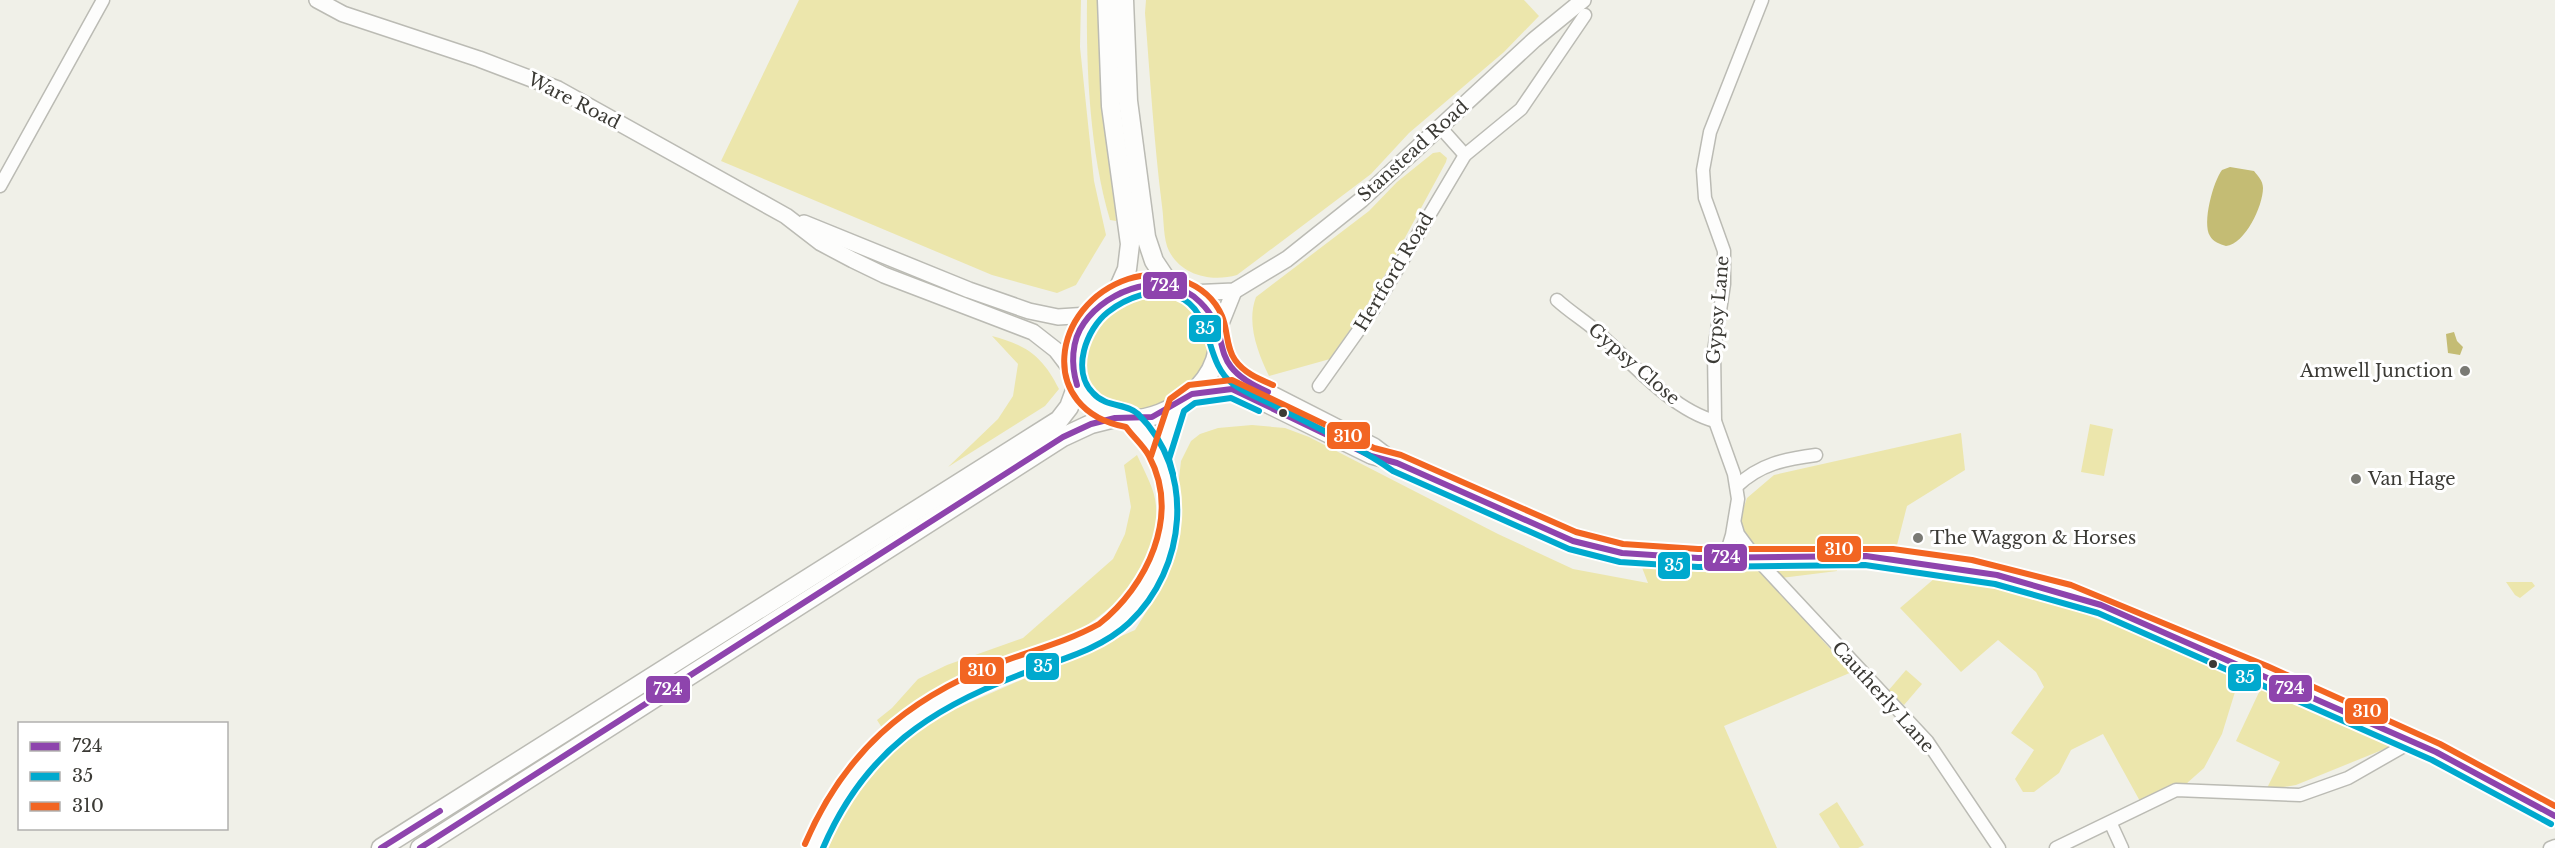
<svg xmlns="http://www.w3.org/2000/svg" width="2555" height="848" viewBox="0 0 2555 848" font-family="'Libre Baskerville',serif">
	<style>
		.green { fill: #ece6ac }
		.water { fill: #c4bc74 }
		.lines { fill: none; stroke-linecap: round; stroke-linejoin: round }
		.minor-casing { stroke: #bbbbb4; stroke-width: 15 }
		.major-casing { stroke: #bbbbb4; stroke-width: 18 }
		.highway-casing { stroke: #bbbbb4; stroke-width: 21 }
		.minor { stroke: #fdfdfc; stroke-width: 12 }
		.major { stroke: #fdfdfc; stroke-width: 15 }
		.highway { stroke: #fdfdfc; stroke-width: 18 }
		.bus-1-casing { stroke: #fff; stroke-width: 10 }
		.bus-2-casing { stroke: #fff; stroke-width: 10 }
		.bus-3-casing { stroke: #fff; stroke-width: 10 }
		.bus-1 { stroke: #8e44ad; stroke-width: 6 }
		.bus-2 { stroke: #00a9ce; stroke-width: 6 }
		.bus-3 { stroke: #f26522; stroke-width: 6 }
		.poi-dot { fill: #7a7a74; stroke: #fff; stroke-width: 2 }
		.bus-dot { fill: #3b3a35; stroke: #fff; stroke-width: 2 }
		.labels { text-anchor: middle; stroke-width: 6; stroke-linejoin: round; paint-order: stroke }
		.street-label { font-size: 18px; fill: #3b3a35; stroke: #fff }
		.poi-label { font-size: 18px; fill: #3b3a35; stroke: #fff; text-anchor: start }
		.line-badge { stroke: #fff; stroke-width: 2 }
		.badge-label { font-size: 16px; text-anchor: middle; font-weight: bold; fill: #fff }
	</style>
	<rect width="100%" height="100%" fill="#f0f0e8"/>
	<g class="green">
		<path d="M 799,0 L 1081,0 L 1080,47 L 1094,181 L 1106,235 L 1076,285 L 1057,293 L 992,275 L 721,161 Z"/>
		<path d="M 1087,0 L 1102,0 L 1116,221 L 1110,220 C 1090,153 1086,70 1087,0 Z"/>
		<path d="M 1146,0 L 1524,0 L 1539,16 L 1504,52 L 1409,133 L 1371,174 L 1237,275 C 1212,282 1182,276 1169,251 C 1163,239 1164,219 1162,206 C 1154,142 1150,77 1145,13 Z"/>
		<path d="M 1440,152 L 1447,158 L 1446,162 L 1375,293 L 1330,359 L 1269,376 C 1258,353 1246,323 1256,297 L 1369,211 L 1397,182 L 1433,153 Z"/>
		<path d="M 1163,289 L 1195,306 L 1208,330 L 1210,346 L 1199,378 L 1158,408 L 1132,414 L 1107,407 L 1087,389 L 1077,355 L 1096,314 L 1113,302 Z"/>
		<path d="M 992,336 C 1027,345 1043,357 1059,389 L 1045,406 L 948,467 L 998,419 L 1013,396 L 1018,364 Z"/>
		<path d="M 2090,424 L 2113,429 L 2104,476 L 2081,472 Z"/>
		<path d="M 1252,425 L 1285,428 L 1309,437 L 1498,534 L 1573,569 L 1648,583 L 1641,565 L 1702,568 L 1754,565 L 1792,601 L 1823,641 L 1852,672 L 1724,726 L 1777,848 L 828,848 L 851,801 L 903,740 L 939,716 L 1135,630 L 1166,580 L 1175,558 L 1180,534 L 1179,478 L 1181,461 L 1191,441 L 1200,434 L 1218,428 Z"/>
		<path d="M 1961,433 L 1965,470 L 1907,506 L 1897,545 L 1753,549 L 1740,531 L 1741,515 L 1747,498 L 1774,475 Z"/>
		<path d="M 1137,455 C 1144,471 1155,489 1156,506 C 1162,571 1108,619 1053,644 C 1023,658 989,664 958,677 C 930,690 907,711 884,731 L 877,720 L 892,708 L 918,679 L 947,665 L 1023,638 L 1113,559 L 1125,534 L 1131,507 L 1124,465 Z"/>
		<path d="M 1837,562 L 1837,571 L 1781,578 L 1771,566 L 1775,563 Z"/>
		<path d="M 1942,572 C 2047,595 2142,634 2239,679 L 2222,734 L 2204,768 L 2186,784 L 2175,786 L 2141,803 L 2103,734 L 2071,750 L 2059,773 L 2034,792 L 2023,792 L 2015,779 L 2034,750 L 2011,733 L 2044,687 L 2036,672 L 1998,640 L 1961,672 L 1900,608 Z"/>
		<path d="M 2506,582 L 2532,582 L 2535,586 L 2520,598 L 2515,595 Z"/>
		<path d="M 1906,670 L 1922,684 L 1904,705 L 1888,691 Z"/>
		<path d="M 2261,688 L 2392,746 L 2296,785 L 2266,790 L 2280,762 L 2236,741 Z"/>
		<path d="M 1837,802 L 1864,845 L 1858,848 L 1840,848 L 1819,814 Z"/>
	</g>
	<g class="water">
		<path d="M 2230,167 L 2254,171 C 2258,176 2263,181 2263,188 C 2263,206 2245,244 2226,246 C 2220,244 2213,242 2210,236 C 2202,223 2213,182 2222,170 Z"/>
		<path d="M 2454,332 L 2457,341 L 2463,347 L 2460,355 L 2448,353 L 2446,334 Z"/>
	</g>
	<g class="lines">
		<defs>
			<g id="minor">
				<path d="M 1440,127 L 1465,155"/>
				<path d="M 0,186 L 103,0"/>
				<path d="M 1557,300 C 1569,311 1582,319 1594,329 C 1629,359 1670,409 1715,421"/>
				<path d="M 1319,386 L 1373,310 L 1465,155 L 1521,109 L 1585,15"/>
				<path d="M 1737,486 C 1760,464 1785,459 1816,455"/>
				<path d="M 1735,524 L 1738,534 L 1755,557 L 1927,741 L 1999,848"/>
				<path d="M 1725,558 L 1732,535 L 1738,499 L 1734,474 L 1715,421 L 1714,351 L 1724,284 L 1724,251 L 1705,198 L 1703,170 L 1710,132 L 1762,0"/>
				<path d="M 2111,824 L 2122,848"/>
				<path d="M 2056,848 L 2176,790 L 2300,795 L 2348,778 L 2411,742"/>
				<path d="M 2550,848 L 2555,846"/>
			</g>
			<g id="major">
				<path d="M 317,0 L 343,14 L 479,59 L 558,89 L 786,216 L 821,243 L 853,260 L 884,275 L 1033,332 L 1056,350 L 1072,371"/>
				<path d="M 804,223 L 969,290 L 1029,311 L 1058,317 L 1089,315"/>
				<path d="M 1189,293 L 1234,291 L 1287,259 L 1361,200 L 1534,40 L 1583,0"/>
				<path d="M 1218,331 L 1234,291"/>
				<path d="M 1219,347 L 1228,367 L 1239,377 L 1374,446 L 1391,459"/>
				<path d="M 1192,394 L 1232,389 L 1247,395 L 1371,456 L 1397,463 L 1573,541 L 1622,553 L 1698,558 L 1866,556 L 1997,575 L 2101,605 L 2436,752 L 2555,816"/>
				<path d="M 1160,459 L 1176,405"/>
				<path d="M 813,848 C 836,789 873,744 925,709 C 963,684 1008,670 1050,654 C 1067,647 1088,641 1104,631 C 1159,595 1184,520 1160,459 C 1154,442 1140,433 1131,419"/>
			</g>
			<g id="highway">
				<path d="M 1107,0 L 1111,106 L 1130,244 L 1127,269 L 1116,294"/>
				<path d="M 1124,0 L 1128,101 L 1146,237 L 1154,261 L 1170,285"/>
				<path d="M 1154,284 C 1176,286 1191,291 1206,309 C 1248,362 1172,430 1117,418 C 1104,416 1091,405 1084,395 C 1047,340 1101,291 1154,284 Z"/>
				<path d="M 381,848 L 1059,420 L 1069,407 L 1077,385"/>
				<path d="M 420,848 L 1063,437 L 1091,424 L 1115,418"/>
			</g>
		</defs>
		<use href="#minor" class="minor-casing"/>
		<use href="#major" class="major-casing"/>
		<use href="#highway" class="highway-casing"/>
		<use href="#minor" class="minor"/>
		<use href="#major" class="major"/>
		<use href="#highway" class="highway"/>
		<defs>
			<g id="bus-1">
				<path d="M 1077,385 C 1071,365 1071,341 1084,323 C 1108,289 1166,268 1200,302 C 1237,338 1201,363 1268,392"/>
				<path d="M 381,848 L 440,811"/>
				<path d="M 420,848 L 1063,437 L 1091,424 L 1115,418 L 1152,417 L 1192,394 L 1232,389 L 1371,456 L 1397,463 L 1573,541 L 1622,553 L 1698,558 L 1866,556 L 1997,575 L 2101,605 L 2436,752 L 2555,816"/>
			</g>
			<g id="bus-2">
				<path d="M 1173,474 L 1169,459 L 1184,411 L 1195,403 L 1231,398 L 1259,411"/>
				<path d="M 823,848 C 864,752 931,707 1027,672 C 1062,659 1101,649 1129,623 C 1187,568 1196,471 1138,414 C 1127,403 1106,408 1093,393 C 1071,371 1086,329 1108,312 C 1126,298 1153,287 1177,296 C 1215,311 1203,362 1233,384 C 1247,394 1264,400 1279,408 C 1318,428 1357,446 1393,471 L 1569,549 L 1620,562 L 1698,567 L 1865,565 L 1995,584 L 2098,613 L 2432,760 L 2551,824"/>
			</g>
			<g id="bus-3">
				<path d="M 1151,456 L 1170,399 L 1189,385 L 1232,380 L 1374,448 L 1401,455 L 1576,532 L 1623,544 L 1698,549 L 1893,549 L 1972,560 L 2071,585 L 2267,666 L 2440,744 L 2555,806"/>
				<path d="M 805,844 C 844,753 905,700 996,664 C 1030,651 1067,642 1099,624 C 1147,586 1181,516 1149,456 C 1143,445 1133,437 1126,427 C 1036,410 1051,305 1128,279 C 1162,268 1207,281 1222,316 C 1228,330 1226,348 1235,360 C 1244,373 1259,379 1273,385"/>
			</g>
		</defs>
		<use href="#bus-1" class="bus-1-casing"/>
		<use href="#bus-2" class="bus-2-casing"/>
		<use href="#bus-3" class="bus-3-casing"/>
		<use href="#bus-1" class="bus-1"/>
		<use href="#bus-2" class="bus-2"/>
		<use href="#bus-3" class="bus-3"/>
	</g>
	<g class="poi-dot">
		<circle cx="2465" cy="371" r="6"/>
		<circle cx="2356" cy="479" r="6"/>
		<circle cx="1918" cy="538" r="6"/>
	</g>
	<g class="bus-dot">
		<circle cx="1283" cy="413" r="5"/>
		<circle cx="2213" cy="664" r="5"/>
	</g>
	<g class="labels">
		<g class="street-label">
			<text transform="translate(574 101) rotate(27)" y="6">Ware Road</text>
			<text transform="translate(1413 151) rotate(-42)" y="6">Stanstead Road</text>
			<text transform="translate(1394 272) rotate(-59)" y="6">Hertford Road</text>
			<text transform="translate(1718 310) rotate(-85)" y="6">Gypsy Lane</text>
			<text transform="translate(1634 364) rotate(41)" y="6">Gypsy Close</text>
			<text transform="translate(1883 697) rotate(48)" y="6">Cautherly Lane</text>
		</g>
		<g class="poi-label">
			<text x="2453" y="377" text-anchor="end">Amwell Junction</text>
			<text x="2368" y="485">Van Hage</text>
			<text x="1930" y="544">The Waggon &amp; Horses</text>
		</g>
	</g>
	<g class="line-badge">
		<rect x="1142" y="271" width="46" height="29" rx="6" fill="#8e44ad"/>
		<rect x="1188" y="314" width="34" height="29" rx="6" fill="#00a9ce"/>
		<rect x="1326" y="421" width="45" height="29" rx="6" fill="#f26522"/>
		<rect x="1816" y="535" width="46" height="28" rx="6" fill="#f26522"/>
		<rect x="1703" y="543" width="45" height="29" rx="6" fill="#8e44ad"/>
		<rect x="1657" y="551" width="34" height="29" rx="6" fill="#00a9ce"/>
		<rect x="1025" y="652" width="35" height="29" rx="6" fill="#00a9ce"/>
		<rect x="959" y="656" width="46" height="29" rx="6" fill="#f26522"/>
		<rect x="2227" y="663" width="35" height="29" rx="6" fill="#00a9ce"/>
		<rect x="2268" y="674" width="45" height="29" rx="6" fill="#8e44ad"/>
		<rect x="645" y="675" width="46" height="29" rx="6" fill="#8e44ad"/>
		<rect x="2344" y="697" width="45" height="28" rx="6" fill="#f26522"/>
	</g>
	<g class="badge-label">
		<text x="1165" y="291">724</text>
		<text x="1205" y="334">35</text>
		<text x="1348" y="442">310</text>
		<text x="1839" y="555">310</text>
		<text x="1726" y="563">724</text>
		<text x="1674" y="571">35</text>
		<text x="1043" y="672">35</text>
		<text x="982" y="676">310</text>
		<text x="2245" y="683">35</text>
		<text x="2290" y="694">724</text>
		<text x="668" y="695">724</text>
		<text x="2367" y="717">310</text>
	</g>
	<rect x="18" y="722" width="210" height="108" fill="#ffffff" stroke="#b1b0ae" stroke-width="1.5"/>
	<rect x="30" y="742" width="30" height="9" fill="#8e44ad" stroke="#b1b0ae" stroke-width="1.5"/>
	<text x="72" y="752" font-size="18" fill="#3b3a35">724</text>
	<rect x="30" y="772" width="30" height="9" fill="#00a9ce" stroke="#b1b0ae" stroke-width="1.5"/>
	<text x="72" y="782" font-size="18" fill="#3b3a35">35</text>
	<rect x="30" y="802" width="30" height="9" fill="#f26522" stroke="#b1b0ae" stroke-width="1.5"/>
	<text x="72" y="812" font-size="18" fill="#3b3a35">310</text>
</svg>
